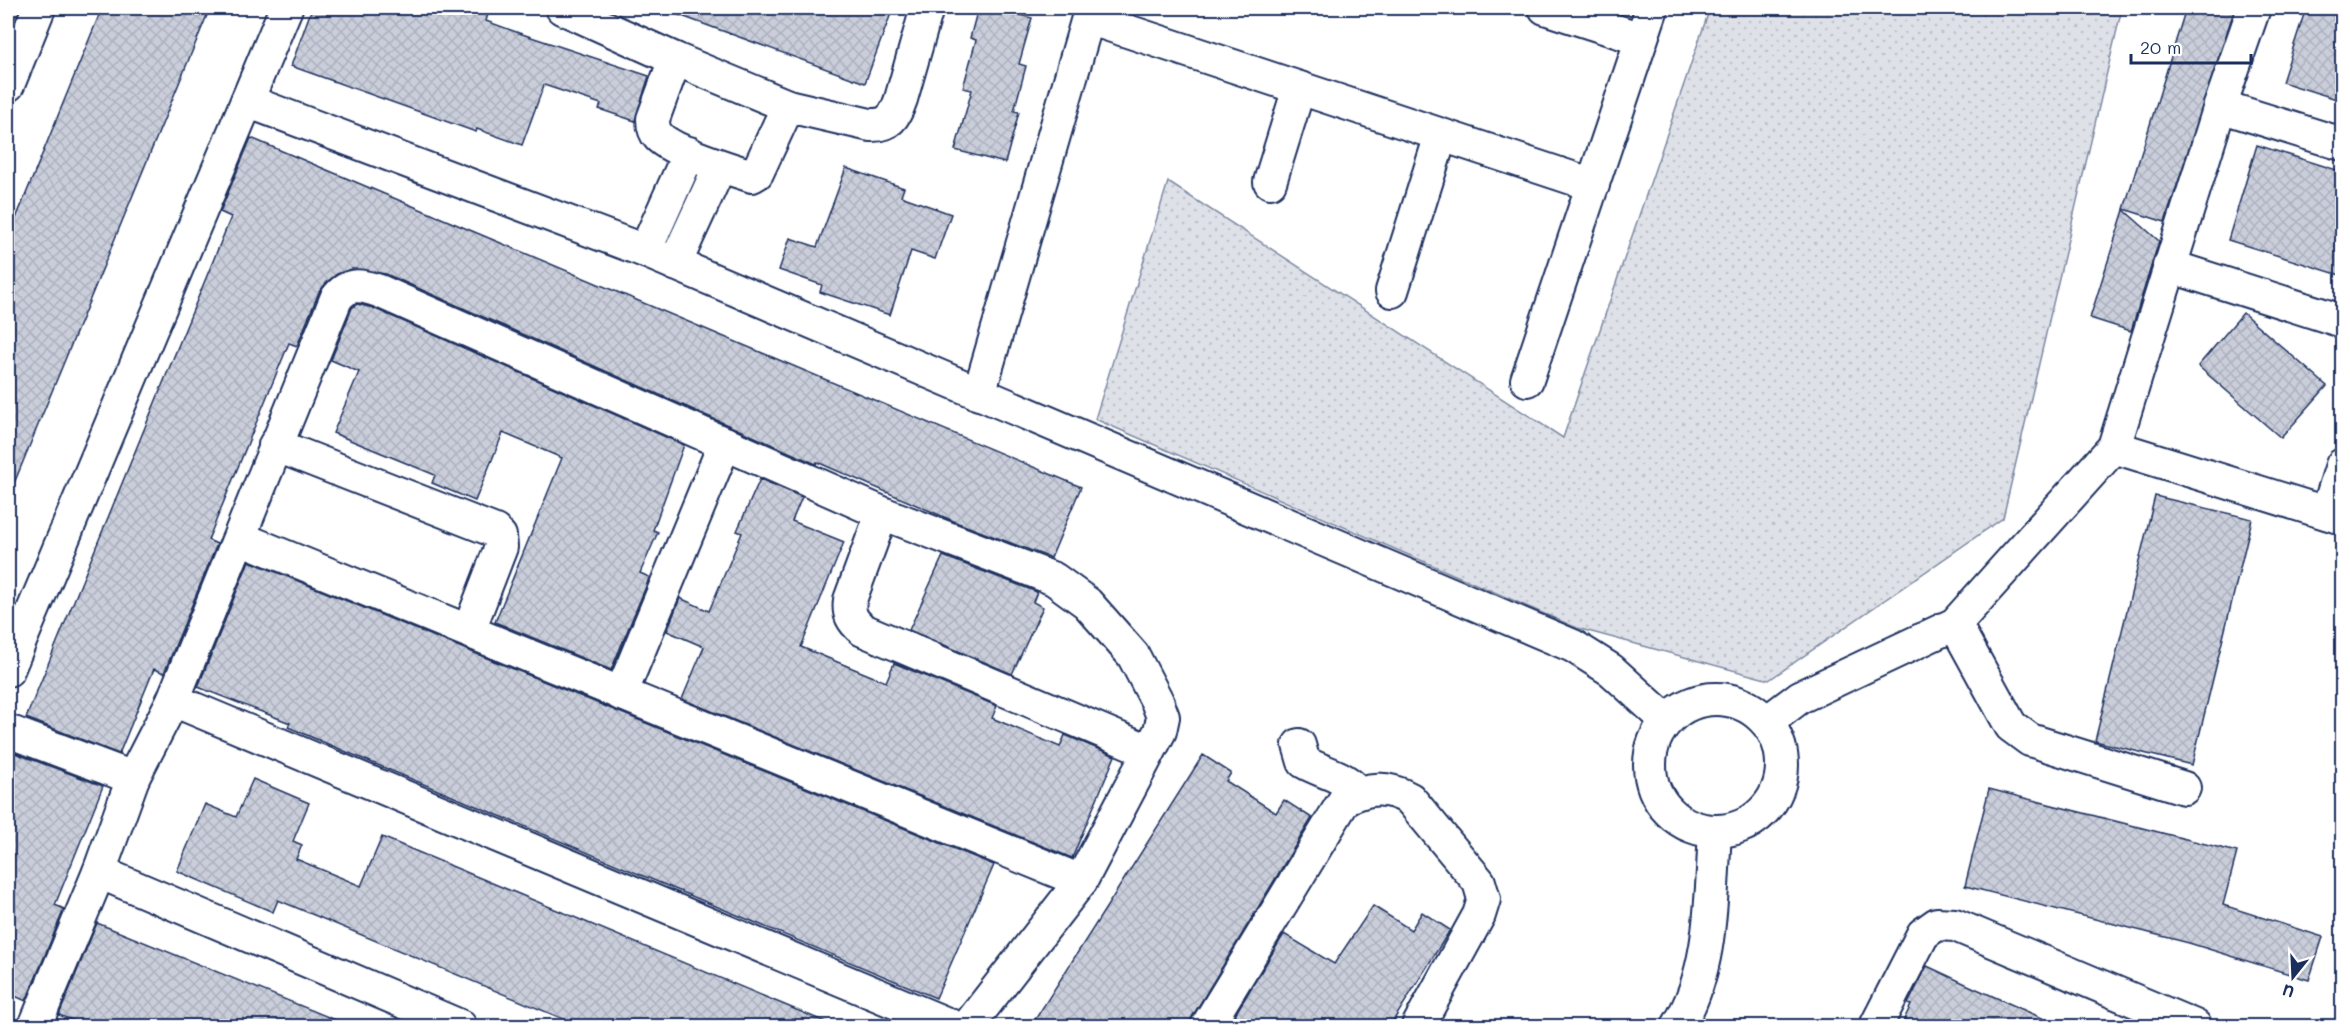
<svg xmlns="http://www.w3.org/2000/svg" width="2350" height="1034" viewBox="0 0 2350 1034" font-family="Mali,sans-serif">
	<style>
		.grass { fill: url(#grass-dots); stroke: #7c88a2; stroke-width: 1.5 }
		.building { fill: url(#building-cross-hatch); stroke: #1b2f5e; stroke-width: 1.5 }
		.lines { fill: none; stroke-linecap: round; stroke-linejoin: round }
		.minor-casing { stroke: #1b2f5e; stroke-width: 36 }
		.minor { stroke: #fff; stroke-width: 32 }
	</style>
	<defs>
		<pattern id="grass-dots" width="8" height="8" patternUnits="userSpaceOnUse" patternTransform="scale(1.5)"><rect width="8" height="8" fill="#dee1e7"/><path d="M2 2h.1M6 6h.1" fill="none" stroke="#bec1c9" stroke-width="1.8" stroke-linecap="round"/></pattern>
		<pattern id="building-cross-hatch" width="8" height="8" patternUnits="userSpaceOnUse" patternTransform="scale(1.5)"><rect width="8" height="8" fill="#caceda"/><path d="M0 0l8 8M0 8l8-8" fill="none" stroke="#adb1be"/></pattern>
	</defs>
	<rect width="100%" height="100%" fill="#fff"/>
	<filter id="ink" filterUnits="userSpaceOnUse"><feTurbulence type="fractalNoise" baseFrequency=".0167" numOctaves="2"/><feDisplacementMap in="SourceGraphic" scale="12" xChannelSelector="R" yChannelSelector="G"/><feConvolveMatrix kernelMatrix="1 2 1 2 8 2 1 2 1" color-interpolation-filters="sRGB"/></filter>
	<g filter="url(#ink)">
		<path class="grass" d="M 1710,8 L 2122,8 L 2003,518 L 1769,680 L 1577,628 L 1095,419 L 1168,182 L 1563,438 Z"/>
		<g class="building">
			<path d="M 102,8 L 210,8 L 8,498 L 8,238 Z"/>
			<path d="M 312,8 L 468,8 L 488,14 L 486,21 L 519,33 L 649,76 L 635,121 L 599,109 L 601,104 L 544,85 L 522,145 L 477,129 L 476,132 L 291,66 Z"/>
			<path d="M 669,8 L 893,8 L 865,83 L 668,11 Z"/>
			<path d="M 978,8 L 992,8 L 1032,18 L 1019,64 L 1026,66 L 1014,111 L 1019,112 L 1005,163 L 955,150 L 972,90 L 963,88 L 976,40 L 970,38 Z"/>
			<path d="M 2186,8 L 2235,8 L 2165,222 L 2124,209 Z"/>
			<path d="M 2306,8 L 2343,8 L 2343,101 L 2282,82 Z"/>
			<path d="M 251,138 L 1081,487 L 1051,558 L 958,523 L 817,462 L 816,464 L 386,274 L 352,269 L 337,274 L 327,282 L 319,292 L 297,346 L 289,343 L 208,540 L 217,544 L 164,673 L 154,669 L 119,754 L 26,718 L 231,217 L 220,212 Z"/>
			<path d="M 2257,145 L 2343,172 L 2343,276 L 2228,240 Z"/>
			<path d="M 846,168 L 904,188 L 901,196 L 951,214 L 935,259 L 911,251 L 890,315 L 820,292 L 822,285 L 779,270 L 790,238 L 817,247 Z"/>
			<path d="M 2124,210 L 2159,241 L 2131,331 L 2090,318 Z"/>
			<path d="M 357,304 L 373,308 L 684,445 L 653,530 L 658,532 L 640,573 L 649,577 L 647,584 L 611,670 L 495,622 L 562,458 L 503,433 L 475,501 L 432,483 L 435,475 L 333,433 L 359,372 L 331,360 L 352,308 Z"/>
			<path d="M 2243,313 L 2327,386 L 2281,438 L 2198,366 Z"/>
			<path d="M 760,479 L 802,497 L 792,521 L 844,542 L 801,647 L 886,682 L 894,663 L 997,706 L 992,718 L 1060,747 L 1065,735 L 1115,756 L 1072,858 L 682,699 L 704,647 L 667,631 L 680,598 L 709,611 L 742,533 L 737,531 Z"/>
			<path d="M 2155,496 L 2252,519 L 2192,765 L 2095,741 Z"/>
			<path d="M 943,556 L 1037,592 L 1033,602 L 1043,607 L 1012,674 L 909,630 Z"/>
			<path d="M 249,561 L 994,865 L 936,998 L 349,753 L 288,727 L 290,723 L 198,687 Z"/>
			<path d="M 12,752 L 103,786 L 55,905 L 64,909 L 26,1001 L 8,993 L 8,764 Z"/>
			<path d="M 1203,755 L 1231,773 L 1226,781 L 1276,813 L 1284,800 L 1312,818 L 1192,1017 L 1189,1026 L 1031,1026 Z"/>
			<path d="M 253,779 L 309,803 L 293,841 L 302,845 L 296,859 L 361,886 L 382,837 L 835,1026 L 580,1026 L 278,900 L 273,912 L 177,871 L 205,804 L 236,817 Z"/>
			<path d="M 1989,789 L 2237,852 L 2223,905 L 2323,937 L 2309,980 L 2189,943 L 1965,886 Z"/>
			<path d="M 1373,906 L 1411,930 L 1422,912 L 1450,930 L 1390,1026 L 1228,1026 L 1284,934 L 1334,964 Z"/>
			<path d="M 97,923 L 348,1025 L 348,1026 L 87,1026 L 59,1015 Z"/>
			<path d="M 1927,966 L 1970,986 L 2060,1026 L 1901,1026 L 1911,1005 L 1908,1004 Z"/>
		</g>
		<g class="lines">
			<defs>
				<g id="minor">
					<path d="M 562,8 L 675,59 L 653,119 C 653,125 654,132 659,137 C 674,152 730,169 752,176 L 757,173 L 788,106 L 870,125 C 889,126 895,117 901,99 L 927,8"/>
					<path d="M 1545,8 L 1641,39"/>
					<path d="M 675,59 L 788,106"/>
					<path d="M 8,85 L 39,8"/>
					<path d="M 247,101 L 645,251 L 1573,646 L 1611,670 L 1666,720"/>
					<path d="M 2220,106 L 2342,144"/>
					<path d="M 1270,182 L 1299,88"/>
					<path d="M 645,251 L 689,153"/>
					<path d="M 675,264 L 720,166"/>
					<path d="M 2169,266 L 2342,321"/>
					<path d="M 1392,291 L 1441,135"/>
					<path d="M 1527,380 L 1652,8"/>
					<path d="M 979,394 L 1088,18 L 1593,185"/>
					<path d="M 275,445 L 495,531 L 500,536 L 501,547 L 469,630"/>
					<path d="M 2114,447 L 2342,518"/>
					<path d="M 882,513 L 850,600 C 848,614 852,621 863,630 L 1149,751"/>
					<path d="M 2327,513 L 2342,465"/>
					<path d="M 240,538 L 1081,881"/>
					<path d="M 1955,624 L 2011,726 L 2030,740 L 2184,788"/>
					<path d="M 8,670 L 286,8"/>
					<path d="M 621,694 L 725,443"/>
					<circle cx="1716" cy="765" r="66"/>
					<path d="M 173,700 L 952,1026"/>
					<path d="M 1767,722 L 1800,697 L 1955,624 L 2114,447 L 2220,106 L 2254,8"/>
					<path d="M 8,731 L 133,778 L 173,700 L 336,299 C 348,282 361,285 379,291 L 882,513 L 1054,579 L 1087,603 L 1133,655 L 1157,701 L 1163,717 L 1160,731 L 1081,881 L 968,1026"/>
					<path d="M 1299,745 L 1304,762 C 1323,773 1345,775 1358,793"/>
					<path d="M 99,872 L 460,1026"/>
					<path d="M 35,1026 L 99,872 L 133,778"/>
					<path d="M 1207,1026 L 1345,799 C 1369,787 1387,786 1410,799 L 1479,882 L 1484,899 L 1479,915 L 1418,1026"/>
					<path d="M 1678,1026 C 1713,971 1711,895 1715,831"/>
					<path d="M 1876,1026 L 1923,934 L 1937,924 L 1955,925 L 2195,1026"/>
				</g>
			</defs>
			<use href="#minor" class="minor-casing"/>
			<use href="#minor" class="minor"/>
		</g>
	</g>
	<rect width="2350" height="1034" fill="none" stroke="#fff" stroke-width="30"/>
	<rect x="15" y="15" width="2320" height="1004" fill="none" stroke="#1b2f5e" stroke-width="2" filter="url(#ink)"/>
	<g transform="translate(2293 977) rotate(198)" stroke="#ffffff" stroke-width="4.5" paint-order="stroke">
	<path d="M0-4.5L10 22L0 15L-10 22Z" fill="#1b2f5e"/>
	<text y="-9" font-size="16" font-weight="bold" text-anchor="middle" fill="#1b2f5e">U</text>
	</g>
	<path d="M2131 54v9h120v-9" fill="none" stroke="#1b2f5e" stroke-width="3"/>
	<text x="2140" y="54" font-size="18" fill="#1b2f5e" stroke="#ffffff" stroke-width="4.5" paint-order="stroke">20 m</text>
</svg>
